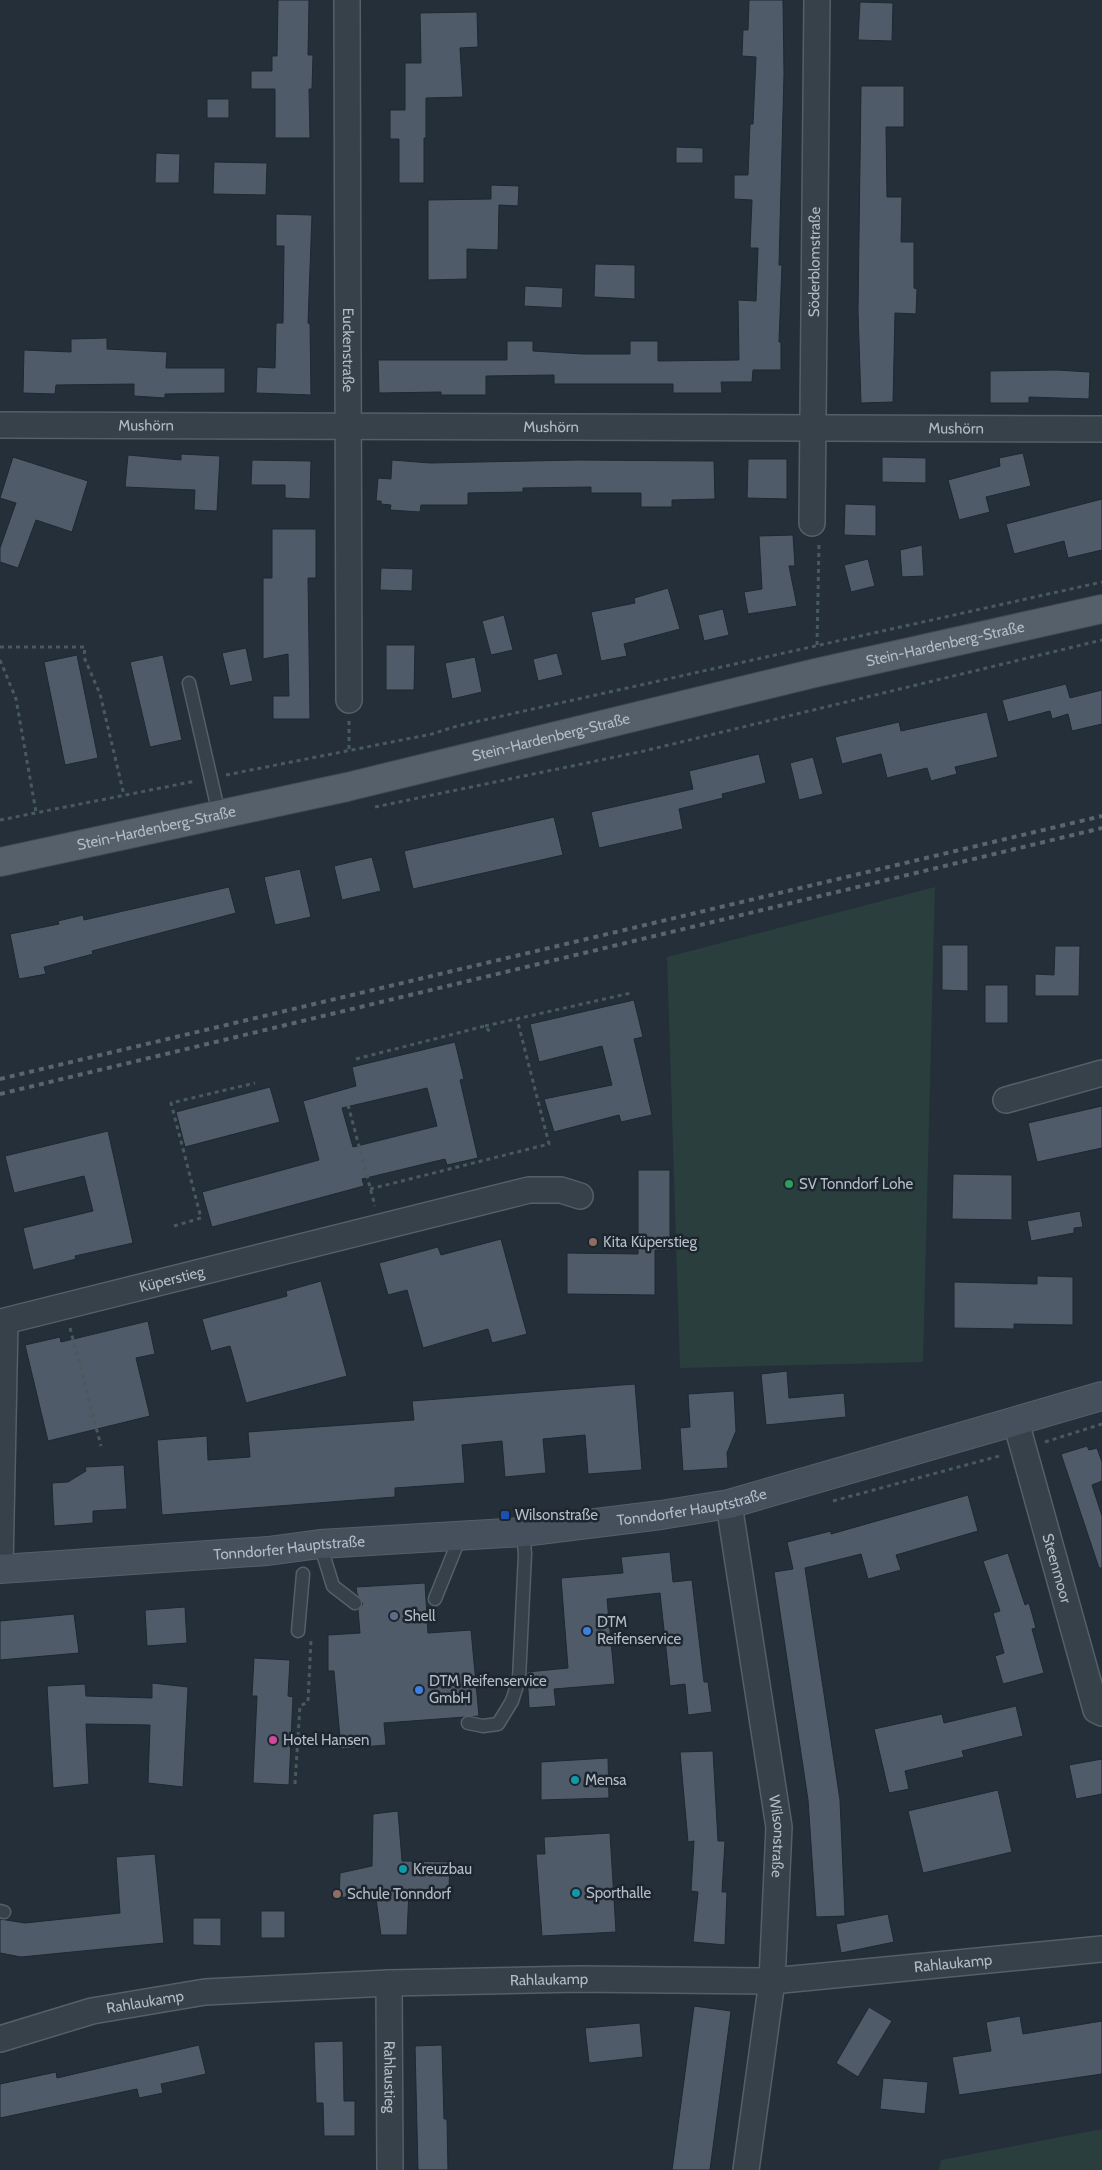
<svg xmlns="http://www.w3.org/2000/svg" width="1102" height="2170" viewBox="0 0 1102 2170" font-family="Cabin,sans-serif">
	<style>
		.green { fill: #293e3d }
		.building { fill: #4f5b68; stroke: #1e2831; fill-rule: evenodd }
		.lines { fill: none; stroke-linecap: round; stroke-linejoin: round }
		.lane-casing { stroke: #555f68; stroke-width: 15 }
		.street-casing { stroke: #555f68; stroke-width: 28 }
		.secondary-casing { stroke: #555f68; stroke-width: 30 }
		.primary-casing { stroke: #404a53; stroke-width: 30 }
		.path { stroke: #475b5c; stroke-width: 3; stroke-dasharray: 4 4; stroke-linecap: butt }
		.lane { stroke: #37414a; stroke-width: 12 }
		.street { stroke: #37414a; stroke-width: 25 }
		.secondary { stroke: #46505d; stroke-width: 28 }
		.primary { stroke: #55606a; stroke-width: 28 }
		.rail { stroke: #5a6571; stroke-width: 4; stroke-dasharray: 5 5; stroke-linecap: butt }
		.leisure-dot { fill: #2e9e5b; stroke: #1d262f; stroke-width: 2 }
		.education-dot { fill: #8d6e63; stroke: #1d262f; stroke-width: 2 }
		.transit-dot { fill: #1a4fb4; stroke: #1d262f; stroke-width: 2 }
		.service-dot { fill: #5c6f8a; stroke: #1d262f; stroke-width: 2 }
		.shop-dot { fill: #3f7fe0; stroke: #1d262f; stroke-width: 2 }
		.hotel-dot { fill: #d1479c; stroke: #1d262f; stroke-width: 2 }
		.culture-dot { fill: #0f9aa8; stroke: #1d262f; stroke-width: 2 }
		.labels { text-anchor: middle; stroke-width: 5; stroke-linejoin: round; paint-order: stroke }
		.street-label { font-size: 15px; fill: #b3bcc6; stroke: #1d262f }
		.poi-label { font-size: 15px; fill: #b3bcc6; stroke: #1d262f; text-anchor: start }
	</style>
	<rect width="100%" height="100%" fill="#242f39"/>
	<g class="green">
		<path d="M 935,887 L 923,1362 L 680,1368 L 667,957 Z"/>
		<path d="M 1102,2129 L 1102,2170 L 939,2170 L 941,2160 Z"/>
	</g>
	<g class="building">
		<path d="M 278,0 L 309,0 L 308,55 L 313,55 L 312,89 L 309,89 L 310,138 L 275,138 L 275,89 L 251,89 L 251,71 L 272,71 L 272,56 L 277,56 Z"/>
		<path d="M 749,0 L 783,0 L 784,74 L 779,265 L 782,265 L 779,342 L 781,342 L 781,370 L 753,370 L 752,382 L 721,382 L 722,393 L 673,393 L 673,384 L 554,384 L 554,375 L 486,376 L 486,395 L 441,395 L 441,392 L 379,393 L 378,360 L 507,360 L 507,341 L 533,341 L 533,351 L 583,354 L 630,354 L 630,341 L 658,341 L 658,361 L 739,360 L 738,300 L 756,301 L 758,248 L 750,248 L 752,200 L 734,199 L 734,175 L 748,175 L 750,124 L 753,124 L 756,57 L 742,56 L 743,30 L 748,30 Z"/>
		<path d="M 860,2 L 893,3 L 892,41 L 858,40 Z"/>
		<path d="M 477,12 L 478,47 L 460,48 L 463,97 L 426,98 L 426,138 L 424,138 L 424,183 L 399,183 L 399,139 L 390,139 L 390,110 L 405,110 L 405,63 L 421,63 L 420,13 Z"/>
		<path d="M 861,86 L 904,86 L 904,127 L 886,127 L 887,197 L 902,197 L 901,242 L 914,242 L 914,288 L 917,289 L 916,314 L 895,313 L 893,402 L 861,403 L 858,311 Z"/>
		<rect x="207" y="99" width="22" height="19"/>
		<path d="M 676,147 L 703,148 L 703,163 L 676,163 Z"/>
		<path d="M 156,153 L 180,154 L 179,183 L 155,183 Z"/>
		<path d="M 214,162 L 267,163 L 266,195 L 213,194 Z"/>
		<path d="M 491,185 L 519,186 L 518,206 L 499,205 L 498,250 L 467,249 L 467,279 L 428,280 L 428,200 L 491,199 Z"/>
		<path d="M 276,214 L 312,215 L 308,323 L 310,324 L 311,395 L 256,393 L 257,367 L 275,368 L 276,323 L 283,323 L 284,246 L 276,246 Z"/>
		<path d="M 595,264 L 635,265 L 635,299 L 594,297 Z"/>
		<path d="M 525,286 L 563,288 L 562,308 L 524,306 Z"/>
		<path d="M 107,338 L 107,349 L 167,352 L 166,368 L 225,368 L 225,393 L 165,394 L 165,398 L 134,396 L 134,384 L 56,385 L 55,394 L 23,393 L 24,350 L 71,352 L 71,339 Z"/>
		<path d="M 1057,370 L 1090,372 L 1089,399 L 1029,397 L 1029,403 L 990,403 L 990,371 Z"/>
		<path d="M 1023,453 L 1031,486 L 986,497 L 990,512 L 959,520 L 948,480 L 1000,466 L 999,458 Z"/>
		<path d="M 181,454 L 220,456 L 217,511 L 194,510 L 195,490 L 125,487 L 128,455 L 181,460 Z"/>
		<path d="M 13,457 L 88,481 L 72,532 L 36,520 L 18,568 L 0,562 L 0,548 L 16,503 L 0,498 Z"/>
		<path d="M 882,457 L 926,458 L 926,483 L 882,482 Z"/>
		<path d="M 748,459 L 787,459 L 787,499 L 747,498 Z"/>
		<path d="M 252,460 L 311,461 L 310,499 L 285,498 L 285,485 L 251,485 Z"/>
		<path d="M 392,460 L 430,463 L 577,460 L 714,461 L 715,499 L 672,500 L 672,507 L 641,507 L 641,493 L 591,493 L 591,487 L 523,488 L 523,492 L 468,493 L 468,505 L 421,505 L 420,512 L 390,510 L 391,505 L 381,504 L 381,501 L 376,501 L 378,478 L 391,479 Z"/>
		<path d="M 1102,499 L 1102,550 L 1068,558 L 1064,541 L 1014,554 L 1006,524 Z"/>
		<path d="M 845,504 L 876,505 L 876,536 L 844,535 Z"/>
		<path d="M 272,529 L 316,529 L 316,578 L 308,578 L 310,719 L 273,719 L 273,696 L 289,696 L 288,654 L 263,659 L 263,578 L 272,578 Z"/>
		<path d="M 793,535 L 795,566 L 789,566 L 797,606 L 748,614 L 744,592 L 762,589 L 759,536 Z"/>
		<path d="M 922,545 L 924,576 L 902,577 L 900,550 Z"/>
		<path d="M 868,559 L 875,586 L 851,592 L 844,565 Z"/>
		<path d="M 381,568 L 413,569 L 412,591 L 380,590 Z"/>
		<path d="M 668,588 L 680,629 L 624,644 L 627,656 L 601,661 L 591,612 L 635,603 L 634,598 Z"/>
		<path d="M 723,609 L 729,635 L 704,641 L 698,615 Z"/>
		<path d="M 504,615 L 513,650 L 491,655 L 482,621 Z"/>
		<path d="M 386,645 L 415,645 L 414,690 L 386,690 Z"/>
		<path d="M 246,648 L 253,681 L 230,686 L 222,653 Z"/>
		<path d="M 557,653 L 563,675 L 538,681 L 533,659 Z"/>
		<path d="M 77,655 L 98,758 L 65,765 L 44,662 Z"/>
		<path d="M 163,655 L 182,740 L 150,747 L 130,662 Z"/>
		<path d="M 475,657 L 482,692 L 452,699 L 445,663 Z"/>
		<path d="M 1066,684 L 1070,698 L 1102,690 L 1102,724 L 1072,731 L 1068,714 L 1052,719 L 1050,711 L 1008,722 L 1002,700 Z"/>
		<path d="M 987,712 L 998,757 L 955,767 L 957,774 L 931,781 L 927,768 L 887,778 L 881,754 L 842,764 L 835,737 L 899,722 L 901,731 Z"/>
		<path d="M 759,754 L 766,783 L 722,794 L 723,798 L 679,809 L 683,829 L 599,848 L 591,812 L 693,789 L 689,771 Z"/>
		<path d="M 813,757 L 823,794 L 799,800 L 790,763 Z"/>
		<path d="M 554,817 L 563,855 L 413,889 L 404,851 Z"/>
		<path d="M 372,857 L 381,891 L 342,900 L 334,866 Z"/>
		<path d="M 300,869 L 311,917 L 275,925 L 264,877 Z"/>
		<path d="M 229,887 L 236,913 L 92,951 L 93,954 L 44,967 L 46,974 L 19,979 L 10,934 L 59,924 L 58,921 L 83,915 L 84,920 Z"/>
		<path d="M 942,945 L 968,945 L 968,991 L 942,990 Z"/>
		<path d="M 1055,946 L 1080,946 L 1079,996 L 1035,996 L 1035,974 L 1054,975 Z"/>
		<rect x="985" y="985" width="23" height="38"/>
		<path d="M 634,1000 L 643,1037 L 634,1039 L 652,1115 L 621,1122 L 619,1115 L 554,1132 L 544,1099 L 612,1085 L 602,1046 L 539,1062 L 530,1024 Z"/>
		<path d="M 455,1042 L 464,1079 L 460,1080 L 478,1158 L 447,1165 L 445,1159 L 362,1179 L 364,1186 L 212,1227 L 202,1192 L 319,1160 L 303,1101 L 356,1086 L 352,1067 ZM 427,1088 L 437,1126 L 353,1147 L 342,1108 Z"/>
		<path d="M 270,1087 L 280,1122 L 185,1147 L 176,1112 Z"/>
		<path d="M 1102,1106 L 1102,1148 L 1037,1162 L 1028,1123 Z"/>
		<path d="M 108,1131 L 133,1243 L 75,1256 L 76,1259 L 33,1270 L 23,1228 L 93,1211 L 84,1176 L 14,1193 L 5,1156 Z"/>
		<path d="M 638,1170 L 670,1170 L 670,1250 L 655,1250 L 655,1295 L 567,1294 L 567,1253 L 638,1254 Z"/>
		<path d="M 953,1174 L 1012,1175 L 1012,1220 L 952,1219 Z"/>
		<path d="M 1080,1211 L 1083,1227 L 1074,1228 L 1074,1233 L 1031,1241 L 1027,1221 Z"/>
		<path d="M 501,1239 L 527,1334 L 492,1343 L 488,1329 L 423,1348 L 407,1290 L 388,1295 L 379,1263 L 438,1247 L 441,1255 Z"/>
		<path d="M 1037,1276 L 1073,1277 L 1073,1325 L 1014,1324 L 1014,1329 L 954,1328 L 954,1282 L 1037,1284 Z"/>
		<path d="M 321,1281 L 347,1376 L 246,1403 L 230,1346 L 211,1351 L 202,1319 L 287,1296 L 286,1291 Z"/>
		<path d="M 148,1321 L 155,1354 L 136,1358 L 150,1416 L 48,1441 L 25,1345 L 60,1337 L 61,1342 Z"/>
		<path d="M 787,1371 L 789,1398 L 844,1393 L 846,1417 L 766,1425 L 761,1374 Z"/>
		<path d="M 635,1384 L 642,1470 L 588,1474 L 585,1435 L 543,1439 L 546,1473 L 505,1477 L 502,1441 L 462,1445 L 465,1483 L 395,1488 L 395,1497 L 162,1515 L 157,1440 L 207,1436 L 208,1460 L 250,1457 L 248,1432 L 414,1420 L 412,1401 Z"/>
		<path d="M 734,1391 L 736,1431 L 727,1453 L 728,1468 L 683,1471 L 680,1428 L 690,1427 L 688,1394 Z"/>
		<path d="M 1087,1446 L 1089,1450 L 1097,1448 L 1102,1462 L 1102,1481 L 1092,1485 L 1102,1516 L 1102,1568 L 1099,1568 L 1061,1454 Z"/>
		<path d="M 124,1465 L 127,1509 L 93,1511 L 93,1523 L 54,1526 L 52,1483 L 68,1482 L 86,1471 L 85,1467 Z"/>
		<path d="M 968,1495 L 978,1531 L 896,1555 L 901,1570 L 868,1579 L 861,1554 L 805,1568 L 840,1800 L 845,1916 L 816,1917 L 808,1800 L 774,1572 L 793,1569 L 787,1542 L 831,1531 L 831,1534 Z"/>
		<path d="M 670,1552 L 673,1582 L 692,1580 L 704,1682 L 708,1682 L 712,1712 L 688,1715 L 685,1684 L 670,1686 L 660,1593 L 607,1599 L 615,1684 L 554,1689 L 556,1706 L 529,1708 L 527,1672 L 568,1668 L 561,1578 L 623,1573 L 621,1557 Z"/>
		<path d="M 1008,1553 L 1025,1605 L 1029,1603 L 1036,1628 L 1032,1629 L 1044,1673 L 1003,1684 L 995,1656 L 1004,1653 L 993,1613 L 1000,1611 L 983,1561 Z"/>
		<path d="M 425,1583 L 428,1633 L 471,1630 L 479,1716 L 384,1723 L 386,1745 L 341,1749 L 334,1671 L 328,1671 L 328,1635 L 360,1633 L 358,1610 L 363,1604 L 357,1594 L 356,1587 Z"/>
		<path d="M 185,1607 L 187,1643 L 147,1646 L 145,1610 Z"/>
		<path d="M 74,1614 L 79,1653 L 0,1660 L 0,1621 Z"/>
		<path d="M 254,1658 L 290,1660 L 288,1696 L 293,1697 L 289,1785 L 253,1783 L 257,1696 L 252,1696 Z"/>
		<path d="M 152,1683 L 188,1687 L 183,1787 L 148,1783 L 150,1725 L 86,1724 L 89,1784 L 53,1788 L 47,1686 L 85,1684 L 86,1696 L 152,1698 Z"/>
		<path d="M 1016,1706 L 1023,1736 L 962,1751 L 964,1757 L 905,1771 L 909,1789 L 889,1793 L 874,1729 L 942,1714 L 944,1723 Z"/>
		<path d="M 713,1751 L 718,1841 L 725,1841 L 722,1892 L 727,1892 L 725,1945 L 693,1942 L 698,1892 L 691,1891 L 694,1841 L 688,1842 L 680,1752 Z"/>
		<path d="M 608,1758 L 609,1798 L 541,1800 L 541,1762 Z"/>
		<path d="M 1102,1759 L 1102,1794 L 1076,1799 L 1069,1765 Z"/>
		<path d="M 998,1790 L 1012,1852 L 923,1873 L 908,1811 Z"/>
		<path d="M 398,1811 L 402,1861 L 450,1862 L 449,1889 L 409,1890 L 407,1935 L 381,1935 L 376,1899 L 339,1897 L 340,1873 L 372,1866 L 373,1814 Z"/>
		<path d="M 610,1833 L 616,1932 L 542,1936 L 536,1854 L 545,1854 L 544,1837 Z"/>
		<path d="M 155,1854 L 164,1943 L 21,1957 L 0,1953 L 0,1919 L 25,1923 L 120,1913 L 116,1857 Z"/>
		<rect x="261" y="1911" width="24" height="27"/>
		<path d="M 888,1914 L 894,1942 L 841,1953 L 836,1924 Z"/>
		<path d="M 193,1918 L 221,1918 L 221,1946 L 193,1945 Z"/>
		<path d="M 694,2006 L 731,2011 L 710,2170 L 672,2170 Z"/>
		<path d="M 869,2007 L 892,2021 L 858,2077 L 836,2063 Z"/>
		<path d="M 1020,2016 L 1023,2034 L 1102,2021 L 1102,2074 L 959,2095 L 952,2057 L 991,2051 L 986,2022 Z"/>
		<path d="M 640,2023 L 643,2057 L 589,2063 L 585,2028 Z"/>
		<path d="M 343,2041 L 344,2101 L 355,2101 L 355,2136 L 324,2136 L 323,2103 L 316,2103 L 314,2042 Z"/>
		<path d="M 199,2045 L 206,2074 L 161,2084 L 163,2093 L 139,2098 L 137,2089 L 0,2118 L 0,2084 L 56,2072 L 57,2078 Z"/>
		<path d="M 442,2045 L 444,2119 L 447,2119 L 448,2170 L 418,2170 L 415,2046 Z"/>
		<path d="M 883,2078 L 928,2082 L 925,2114 L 880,2109 Z"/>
	</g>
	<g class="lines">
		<defs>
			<g id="lane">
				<path d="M 189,683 L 219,814"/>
				<path d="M 320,1544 L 333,1586 L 355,1603"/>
				<path d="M 435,1599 L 460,1537"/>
				<path d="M 298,1631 L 303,1574"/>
				<path d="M 468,1723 L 483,1726 L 498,1724 L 512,1701 L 519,1679 L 525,1554 L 523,1532"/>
				<path d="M 0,1911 L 4,1912"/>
			</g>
			<g id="street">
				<path id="s1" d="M 347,0 L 349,700"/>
				<path id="s2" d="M 0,425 L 1102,429"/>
				<path id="s3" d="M 812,523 L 817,0"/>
				<path d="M 1006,1100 L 1102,1073"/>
				<path id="s4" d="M 1016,1422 L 1096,1710 L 1102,1713"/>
				<path id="s5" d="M 729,1504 L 779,1827 L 772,1981 L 746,2170"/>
				<path id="s6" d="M 0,1569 L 5,1321 L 529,1190 L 561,1190 L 580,1196"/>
				<path id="s7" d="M 389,1983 L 390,2170"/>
				<path id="s8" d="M 0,2039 L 92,2011 L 205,1992 L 389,1983 L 579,1979 L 772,1981 L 1102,1949"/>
			</g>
			<g id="secondary">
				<path id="s9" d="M 0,1569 L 268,1551 L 320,1544 L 523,1532 L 661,1515 L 729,1504 L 1102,1396"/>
			</g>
			<g id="primary">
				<path id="s10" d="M 0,862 L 347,787 L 815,673 L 1102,609"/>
			</g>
		</defs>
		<use href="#lane" class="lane-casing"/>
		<use href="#street" class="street-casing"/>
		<use href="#secondary" class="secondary-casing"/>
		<use href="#primary" class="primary-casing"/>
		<g class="path">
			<path d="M 817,645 L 819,543"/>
			<path d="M 0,647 L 85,647 L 84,657 L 100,694 L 124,795"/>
			<path d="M 0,660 L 16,699 L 36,812"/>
			<path d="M 349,721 L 349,750"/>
			<path d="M 226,775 L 432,734 L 457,726 L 1102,582"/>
			<path d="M 375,807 L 644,751 L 1102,640"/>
			<path d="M 0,820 L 196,781"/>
			<path d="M 485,1026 L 631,993"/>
			<path d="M 356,1059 L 485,1026 L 490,1032"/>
			<path d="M 348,1105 L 375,1206"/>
			<path d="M 370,1189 L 549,1144 L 517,1019"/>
			<path d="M 174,1226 L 201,1218 L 171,1103 L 255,1083"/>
			<path d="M 70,1328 L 101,1446"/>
			<path d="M 1045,1442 L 1102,1424"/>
			<path d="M 833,1501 L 1003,1455"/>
			<path d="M 295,1784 L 300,1706 L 308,1702 L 311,1640"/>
		</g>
		<use href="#lane" class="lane"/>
		<use href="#street" class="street"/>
		<use href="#secondary" class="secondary"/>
		<use href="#primary" class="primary"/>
		<g class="rail">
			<path d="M 0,1079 L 1102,816"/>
			<path d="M 0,1094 L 1102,828"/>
		</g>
	</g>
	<circle class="leisure-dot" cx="789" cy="1184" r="5"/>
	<g class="education-dot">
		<circle cx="593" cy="1242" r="5"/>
		<circle cx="337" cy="1894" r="5"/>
	</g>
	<rect class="transit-dot" x="500" y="1510" width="10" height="10" rx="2.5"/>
	<circle class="service-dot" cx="394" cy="1616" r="5"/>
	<g class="shop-dot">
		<circle cx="587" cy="1631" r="5"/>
		<circle cx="419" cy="1690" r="5"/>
	</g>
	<circle class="hotel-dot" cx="273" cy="1740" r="5"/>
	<g class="culture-dot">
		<circle cx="575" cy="1780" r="5"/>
		<circle cx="403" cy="1869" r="5"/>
		<circle cx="576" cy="1893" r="5"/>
	</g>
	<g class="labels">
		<g class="street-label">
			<text dy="5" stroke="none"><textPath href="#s3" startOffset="261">Söderblomstraße</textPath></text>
			<text dy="5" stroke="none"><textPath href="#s1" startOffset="350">Euckenstraße</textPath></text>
			<text dy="5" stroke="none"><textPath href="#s2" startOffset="146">Mushörn</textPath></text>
			<text dy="5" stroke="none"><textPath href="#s2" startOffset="551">Mushörn</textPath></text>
			<text dy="5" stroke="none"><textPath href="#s2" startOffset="956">Mushörn</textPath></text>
			<text dy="5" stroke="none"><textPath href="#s10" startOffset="970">Stein-Hardenberg-Straße</textPath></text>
			<text dy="5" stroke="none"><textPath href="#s10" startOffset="565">Stein-Hardenberg-Straße</textPath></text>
			<text dy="5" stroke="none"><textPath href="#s10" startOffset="160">Stein-Hardenberg-Straße</textPath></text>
			<text dy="5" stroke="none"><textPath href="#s6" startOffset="420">Küperstieg</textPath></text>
			<text dy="5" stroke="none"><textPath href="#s9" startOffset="695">Tonndorfer Hauptstraße</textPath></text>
			<text dy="5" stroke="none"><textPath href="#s9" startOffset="290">Tonndorfer Hauptstraße</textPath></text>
			<text dy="5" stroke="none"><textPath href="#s4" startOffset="152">Steenmoor</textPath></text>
			<text dy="5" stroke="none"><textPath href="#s5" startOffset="336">Wilsonstraße</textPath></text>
			<text dy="5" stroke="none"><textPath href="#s8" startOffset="960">Rahlaukamp</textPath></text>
			<text dy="5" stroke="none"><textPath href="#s8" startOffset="555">Rahlaukamp</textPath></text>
			<text dy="5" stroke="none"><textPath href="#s8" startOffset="150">Rahlaukamp</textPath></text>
			<text dy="5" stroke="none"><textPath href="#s7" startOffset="94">Rahlaustieg</textPath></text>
		</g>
		<g class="poi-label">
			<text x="799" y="1189">SV Tonndorf Lohe</text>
			<text x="603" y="1247">Kita Küperstieg</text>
			<text x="515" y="1520">Wilsonstraße</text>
			<text x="404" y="1621">Shell</text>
			<text x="597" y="1627">DTM<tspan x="597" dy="17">Reifenservice</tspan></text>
			<text x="429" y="1686">DTM Reifenservice<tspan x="429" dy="17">GmbH</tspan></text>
			<text x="283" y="1745">Hotel Hansen</text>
			<text x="585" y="1785">Mensa</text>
			<text x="413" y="1874">Kreuzbau</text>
			<text x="586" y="1898">Sporthalle</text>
			<text x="347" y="1899">Schule Tonndorf</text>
		</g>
	</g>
</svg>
